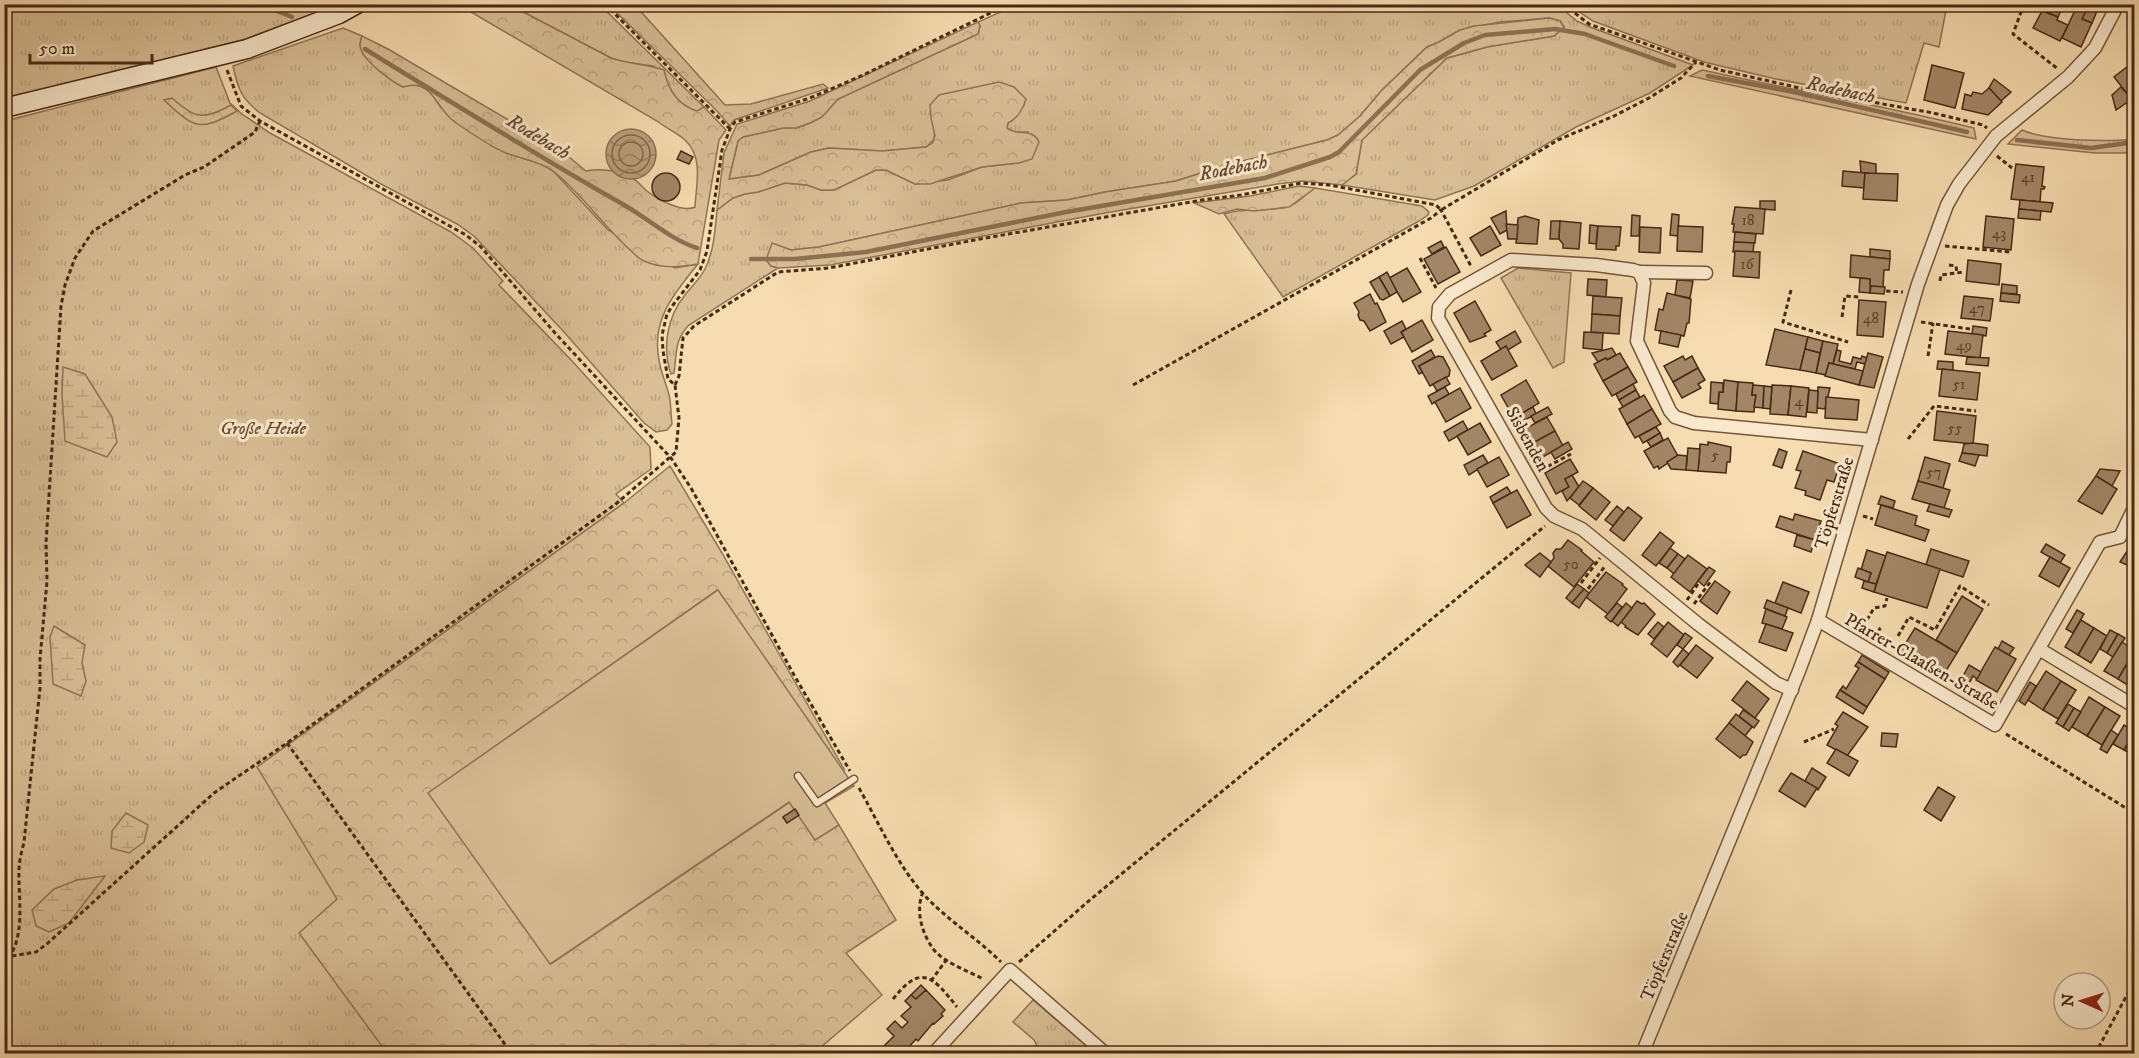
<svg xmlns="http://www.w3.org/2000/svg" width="2139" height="1058" viewBox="0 0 2139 1058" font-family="'IM FELL DW Pica',serif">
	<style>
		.grass { fill: url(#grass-tufts); stroke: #917456; stroke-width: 1.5 }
		.forest { fill: url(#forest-crowns); stroke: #917456; stroke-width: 1.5 }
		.wetland { fill: url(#wetland-marsh); stroke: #917456; stroke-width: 1.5 }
		.pitch { fill: #d9be96; stroke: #917456; stroke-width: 1.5 }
		.water { fill: url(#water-waves); stroke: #8d7052; stroke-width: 1.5 }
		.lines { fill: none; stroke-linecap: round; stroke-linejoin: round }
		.shore { stroke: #826448; stroke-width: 1.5 }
		.stream { stroke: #8d7052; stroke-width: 4.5 }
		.building { fill: #a38666; stroke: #492915; stroke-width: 1.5 }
		.lane-casing { stroke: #74563c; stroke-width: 9 }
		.street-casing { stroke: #74563c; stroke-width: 15 }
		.secondary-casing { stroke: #492915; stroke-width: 21 }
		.path { stroke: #492915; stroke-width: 3; stroke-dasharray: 4.5 3; stroke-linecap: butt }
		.lane { stroke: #f9e8cc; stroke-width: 6 }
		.street { stroke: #f9e8cc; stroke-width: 12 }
		.secondary { stroke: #f9e8cc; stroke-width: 18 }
		.labels { text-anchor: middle; stroke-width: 6; stroke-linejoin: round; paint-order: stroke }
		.number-label { font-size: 15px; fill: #604029 }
		.park-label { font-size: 18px; font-style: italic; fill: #66472f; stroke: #f9e8cc }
		.street-label { font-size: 18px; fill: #492915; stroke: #f9e8cc }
		.water-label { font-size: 20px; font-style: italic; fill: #66462e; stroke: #f9e8cc }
	</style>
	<defs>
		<pattern id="grass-tufts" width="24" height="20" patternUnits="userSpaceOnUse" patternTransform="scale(1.5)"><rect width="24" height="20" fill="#d9be96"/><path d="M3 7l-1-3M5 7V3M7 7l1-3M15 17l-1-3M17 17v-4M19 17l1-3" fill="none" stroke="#bca380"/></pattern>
		<pattern id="forest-crowns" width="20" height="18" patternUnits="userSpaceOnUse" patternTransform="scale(1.5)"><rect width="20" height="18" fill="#d9be96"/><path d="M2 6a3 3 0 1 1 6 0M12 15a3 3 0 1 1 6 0" fill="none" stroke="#bca380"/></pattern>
		<pattern id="wetland-marsh" width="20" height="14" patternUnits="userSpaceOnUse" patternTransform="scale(1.5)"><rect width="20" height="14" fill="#d9be96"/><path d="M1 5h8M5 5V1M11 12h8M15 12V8" fill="none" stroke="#bca380"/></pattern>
		<pattern id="water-waves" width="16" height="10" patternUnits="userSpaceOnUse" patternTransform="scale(1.5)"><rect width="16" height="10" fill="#bb9f7b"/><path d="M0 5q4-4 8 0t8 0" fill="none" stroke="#9a8264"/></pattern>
	</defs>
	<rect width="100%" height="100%" fill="#f6dcb0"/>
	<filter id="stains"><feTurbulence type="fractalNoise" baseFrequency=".00333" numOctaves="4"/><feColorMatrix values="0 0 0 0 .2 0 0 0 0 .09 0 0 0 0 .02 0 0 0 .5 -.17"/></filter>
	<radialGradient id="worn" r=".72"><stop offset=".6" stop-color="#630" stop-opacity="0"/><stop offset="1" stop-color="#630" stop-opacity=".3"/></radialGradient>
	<g class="grass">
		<path d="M 4,5 L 337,5 L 289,25 L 246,39 L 5,100 Z"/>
		<path d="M 510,5 L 600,5 L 704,107 L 697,112 C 676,105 664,83 653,66 L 623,62 L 611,58 Z"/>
		<path d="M 1016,5 L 1557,5 L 1577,21 L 1590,27 L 1693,65 L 1650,93 L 1576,127 L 1474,186 L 1435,200 L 1342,185 L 1356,174 L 1362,140 L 1447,58 L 1487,47 L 1554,36 L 1564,27 L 1560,21 L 1549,18 L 1500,22 L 1460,30 L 1439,42 L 1427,47 L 1382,90 L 1360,116 L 1338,135 L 1327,140 L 1223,166 L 1176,181 L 1105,192 L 1067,200 L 1021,203 L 819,247 L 791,250 L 781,247 L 771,266 L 778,268 L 689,325 C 674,340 677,354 674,373 L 671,374 C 662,347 667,317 685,295 C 692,286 699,280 705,269 C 714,251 715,230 717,210 L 733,198 L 745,194 L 758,192 L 785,183 L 807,185 L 821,190 L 834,190 L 876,170 L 886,170 L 915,184 L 948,180 L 982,167 L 1019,163 L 1028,132 L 1014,132 L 1007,128 L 1008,123 L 934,129 C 936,138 933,142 926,147 L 882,151 L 829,148 L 811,152 L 759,175 L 729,179 L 738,141 L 743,137 L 783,128 L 796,128 L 810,123 L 822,117 L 838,99 L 978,34 L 980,26 L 978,22 Z"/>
		<path d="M 1569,5 L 1947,5 L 1939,47 L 1924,43 L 1906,103 L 1776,79 L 1704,62 L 1593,21 Z"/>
		<path d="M 343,28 L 362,36 L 360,45 L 363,54 L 376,66 L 412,84 L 423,87 L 432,94 L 441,108 L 522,158 L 543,164 L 555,173 L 608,230 L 675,268 L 698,264 C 674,294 651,319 659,360 C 661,374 668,387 670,400 C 671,408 671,416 672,424 L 667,430 L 656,432 L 644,423 L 564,332 L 474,236 L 457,224 L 381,184 L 260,113 C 241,98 238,89 233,66 Z"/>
		<path d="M 216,67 L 230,103 L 242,114 L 270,133 L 451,232 L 473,248 L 503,281 L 499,285 L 573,362 L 650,447 L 651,469 L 616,494 L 624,503 L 283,748 L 505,1053 L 5,1054 L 5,121 Z"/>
		<path d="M 1702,70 C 1793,90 1884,106 1974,128 L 1976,139 L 1690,76 Z"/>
		<path d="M 2022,130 C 2046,141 2107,142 2134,139 L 2134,153 L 2095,153 L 2008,144 Z"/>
		<path d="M 1315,188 L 1422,206 L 1429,212 L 1428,215 L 1419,221 L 1283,297 L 1224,214 C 1244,207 1266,212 1287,207 C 1299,204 1305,193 1315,188 Z"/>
		<path d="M 1518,268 L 1571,273 L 1564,362 L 1553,368 L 1501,278 Z"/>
		<path d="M 1033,1000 L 1089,1048 L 1086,1053 L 1041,1054 L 1034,1040 L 1013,1022 Z"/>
	</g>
	<g class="forest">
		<path d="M 459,5 L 510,5 L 611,58 C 628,64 646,64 664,70 C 668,89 677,105 697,111 L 704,107 L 726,130 L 719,140 L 698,264 C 680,267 662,269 644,261 C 638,259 632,251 627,247 C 601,223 580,192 553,171 C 539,161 522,159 506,153 C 489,146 471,133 455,122 C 436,110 433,77 403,87 C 392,82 362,60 360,46 C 360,44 361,39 362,36 L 388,49 L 563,152 L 586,171 C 602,168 618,171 632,178 C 638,181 642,187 647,191 C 657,199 682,213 695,207 C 696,184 704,158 685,140 C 677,133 666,128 657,121 Z"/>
		<path d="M 609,5 L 635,5 L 725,105 L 751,104 L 823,84 L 828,88 L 734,120 L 730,126 L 716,110 Z"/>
		<path d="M 1549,18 L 1560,21 L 1564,27 L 1554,36 L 1487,47 L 1447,58 L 1362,140 L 1356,174 L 1342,185 L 1302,181 L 1278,184 L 1105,213 L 830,265 L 778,268 L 771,266 L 766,260 L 772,243 L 791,250 L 819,247 L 1021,203 L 1067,200 L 1105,192 L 1176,181 L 1223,166 L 1327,140 L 1338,135 L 1360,116 L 1382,90 L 1427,47 L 1439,42 L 1460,30 L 1474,26 Z"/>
		<path d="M 978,22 L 980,26 L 978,34 L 838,99 L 822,117 L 810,123 L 796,128 L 783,128 L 743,137 L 738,141 L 729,179 L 759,175 L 811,152 L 829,148 L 882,151 L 926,147 L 932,143 L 935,136 L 931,118 L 930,105 L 939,95 L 999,82 L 1014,87 L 1026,99 C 1024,108 1017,119 1008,123 L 1007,128 C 1018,137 1032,127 1039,142 L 1032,159 L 1019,163 L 982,167 L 930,184 L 915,184 L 886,170 L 876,170 L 834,190 L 821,190 L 807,185 L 785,183 L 758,192 L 745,194 L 733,198 L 717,210 L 724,153 L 737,124 L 810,101 Z"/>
		<path d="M 172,98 C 195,118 203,121 231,105 L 237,111 C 199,132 195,129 164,100 Z"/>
		<path d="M 1299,186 L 1315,188 L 1289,207 L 1254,211 L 1237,209 L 1219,214 L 1194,203 L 1250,196 Z"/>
		<path d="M 670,466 L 722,553 L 844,769 L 844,775 L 717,590 L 429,793 L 551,964 L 790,802 L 795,809 L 783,818 L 787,823 L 799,815 L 815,840 L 839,825 L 896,920 L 846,953 L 882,995 L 814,1053 L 387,1053 L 299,933 L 337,899 L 257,767 L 624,503 Z"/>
	</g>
	<g class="wetland">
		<path d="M 63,367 L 85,374 L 112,417 L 117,442 L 107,457 L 65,441 L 62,394 Z"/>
		<path d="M 54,626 L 85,645 L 82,663 L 86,681 L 81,696 L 53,684 L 50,637 Z"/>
		<path d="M 126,813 L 148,825 L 144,842 L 129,853 L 111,848 L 112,831 Z"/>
		<path d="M 105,876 L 69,923 L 49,932 L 36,926 L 32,910 L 54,889 L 77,880 Z"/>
	</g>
	<path class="pitch" d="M 718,590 L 854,786 L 825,803 L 839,825 L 815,840 L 789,802 L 550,964 L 428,793 Z"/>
	<circle class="water" cx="631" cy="154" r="25"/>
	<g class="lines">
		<g class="shore">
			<circle cx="631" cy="154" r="19"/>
			<circle cx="631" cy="154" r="12"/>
		</g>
		<g class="stream">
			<path d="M 260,4 L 292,17"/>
			<path d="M 365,49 C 449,101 533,153 619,202 C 645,216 669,239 697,248"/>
			<path d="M 1708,76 L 1794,92 L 1967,132"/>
			<path d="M 2017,140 L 2091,148 L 2134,142"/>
			<path d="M 751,259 L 795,259 L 866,252 L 1066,212 L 1265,178 L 1330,157 L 1339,152 L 1420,70 L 1464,43 L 1485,35 L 1555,29 L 1585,34 L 1674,66"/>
		</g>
	</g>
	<g class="building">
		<path d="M 2028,4 L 2064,4 L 2058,17 Z"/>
		<path d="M 2087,4 L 2100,4 L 2092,23 L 2082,19 Z"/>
		<path d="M 2077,6 L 2086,11 L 2082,19 L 2092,23 L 2081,47 L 2062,38 Z"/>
		<path d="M 2042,11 L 2058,17 L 2057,20 L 2068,25 L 2060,41 L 2033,28 Z"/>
		<path d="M 2132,63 L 2134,66 L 2134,90 L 2128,95 L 2114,77 Z"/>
		<path d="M 1932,65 L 1964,73 L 1955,108 L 1924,100 Z"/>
		<path d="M 1994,79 L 2011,92 L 2001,101 L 1989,88 Z"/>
		<path d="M 2121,87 L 2132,99 L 2116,110 L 2112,95 Z"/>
		<path d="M 1989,88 L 2002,102 L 1988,115 L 1962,109 L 1965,94 L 1971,96 L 1973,92 L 1982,94 Z"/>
		<path d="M 681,151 L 693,157 L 689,164 L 677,159 Z"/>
		<path d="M 1860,161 L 1876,164 L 1876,174 L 1861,173 Z"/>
		<path d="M 2016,164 L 2044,167 L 2042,186 L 2045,187 L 2044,189 L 2041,189 L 2040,202 L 2011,199 Z"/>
		<path d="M 1843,171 L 1865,173 L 1864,188 L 1842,186 Z"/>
		<circle cx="666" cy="187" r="14"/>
		<path d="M 1865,173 L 1898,174 L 1897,201 L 1863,199 Z"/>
		<path d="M 2020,200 L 2053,203 L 2051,212 L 2019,209 Z"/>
		<path d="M 1760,201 L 1775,201 L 1775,210 L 1760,209 Z"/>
		<path d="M 1735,207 L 1765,209 L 1763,234 L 1733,232 L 1734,224 L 1732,224 Z"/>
		<path d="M 2019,209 L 2041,211 L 2040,220 L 2018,218 Z"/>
		<path d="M 1506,211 L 1507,230 L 1500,234 L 1491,218 Z"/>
		<path d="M 1672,214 L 1679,215 L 1678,236 L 1670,235 Z"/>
		<path d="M 1632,215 L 1640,216 L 1639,236 L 1631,236 Z"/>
		<path d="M 1525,216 L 1539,220 L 1537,244 L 1516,243 L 1518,218 Z"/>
		<path d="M 1986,216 L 2014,219 L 2011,250 L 1983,247 Z"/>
		<path d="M 1551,221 L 1560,221 L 1559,239 L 1550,239 Z"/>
		<path d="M 1560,221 L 1581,223 L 1579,249 L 1563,248 L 1563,244 L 1559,239 Z"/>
		<path d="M 1506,224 L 1518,225 L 1517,239 L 1508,239 Z"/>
		<path d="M 1590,225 L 1598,226 L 1596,244 L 1589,243 Z"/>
		<path d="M 1490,226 L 1501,245 L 1481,256 L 1470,238 Z"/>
		<path d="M 1598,226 L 1621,227 L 1619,246 L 1616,246 L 1616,250 L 1596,249 Z"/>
		<path d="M 1678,226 L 1703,227 L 1702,252 L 1677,251 Z"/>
		<path d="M 1640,227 L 1661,228 L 1660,253 L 1639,252 Z"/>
		<path d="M 1735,232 L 1756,234 L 1755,243 L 1734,242 Z"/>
		<path d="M 1441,241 L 1444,247 L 1432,254 L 1428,248 Z"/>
		<path d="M 1734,242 L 1754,243 L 1753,252 L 1733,252 Z"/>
		<path d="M 1446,247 L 1460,272 L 1438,284 L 1424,259 Z"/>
		<path d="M 1870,249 L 1890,251 L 1890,259 L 1870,257 Z"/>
		<path d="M 1735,251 L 1760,252 L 1759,278 L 1733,276 Z"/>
		<path d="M 1851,255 L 1890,259 L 1889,270 L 1884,270 L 1883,287 L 1870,286 L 1870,279 L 1850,277 Z"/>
		<path d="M 1968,260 L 2001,264 L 1999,285 L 1966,281 Z"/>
		<path d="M 1407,268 L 1421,292 L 1403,302 L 1389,278 Z"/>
		<path d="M 1387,272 L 1397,292 L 1390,296 L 1379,277 Z"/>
		<path d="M 1379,277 L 1390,296 L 1383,300 L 1380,299 L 1370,282 Z"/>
		<path d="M 1860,278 L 1870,279 L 1870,293 L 1859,292 Z"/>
		<path d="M 1588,279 L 1607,280 L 1606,297 L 1587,295 Z"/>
		<path d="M 1677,280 L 1693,281 L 1690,298 L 1675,295 Z"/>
		<path d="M 2002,284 L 2017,286 L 2017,294 L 2001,293 Z"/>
		<path d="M 1871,286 L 1885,287 L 1884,294 L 1870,293 Z"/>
		<path d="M 1667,293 L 1691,299 L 1689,323 L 1687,323 L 1684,336 L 1655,330 L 1659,309 L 1663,310 Z"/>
		<path d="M 2001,293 L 2020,295 L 2019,303 L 2000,301 Z"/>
		<path d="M 1370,294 L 1375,304 L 1377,303 L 1386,322 L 1370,331 L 1364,321 L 1360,320 L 1358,315 L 1359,312 L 1354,303 Z"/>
		<path d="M 1593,296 L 1622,298 L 1620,316 L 1592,314 Z"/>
		<path d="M 1964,296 L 1993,299 L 1990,321 L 1961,318 Z"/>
		<path d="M 1859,300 L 1886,302 L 1883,337 L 1857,335 Z"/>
		<path d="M 1475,301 L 1491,330 L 1484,334 L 1486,336 L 1470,342 L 1454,313 Z"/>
		<path d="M 1592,314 L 1620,316 L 1619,334 L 1591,332 Z"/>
		<path d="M 1422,320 L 1433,340 L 1412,352 L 1401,332 Z"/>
		<path d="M 1402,321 L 1406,329 L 1401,332 L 1404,337 L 1391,344 L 1384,331 Z"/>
		<path d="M 1973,326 L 1987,328 L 1986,336 L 1972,334 Z"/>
		<path d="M 1775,329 L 1808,337 L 1800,370 L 1766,365 Z"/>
		<path d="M 1515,331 L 1521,342 L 1508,350 L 1506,346 L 1501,350 L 1496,342 Z"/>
		<path d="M 1661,331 L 1681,335 L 1678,347 L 1659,343 Z"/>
		<path d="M 1948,331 L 1983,335 L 1980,358 L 1945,354 Z"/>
		<path d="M 1584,332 L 1603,333 L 1602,350 L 1583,348 Z"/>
		<path d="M 1808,337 L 1823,341 L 1820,353 L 1805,349 Z"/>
		<path d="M 1823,341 L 1838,344 L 1833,364 L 1829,363 L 1826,375 L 1816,373 Z"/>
		<path d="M 1506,346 L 1517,366 L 1492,380 L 1481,361 Z"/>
		<path d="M 1612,348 L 1616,355 L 1607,360 L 1606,358 L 1598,362 L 1592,353 Z"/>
		<path d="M 1805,349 L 1820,353 L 1816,373 L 1800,370 Z"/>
		<path d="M 1431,350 L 1435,357 L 1419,366 L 1423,372 L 1419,374 L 1412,361 Z"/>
		<path d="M 1837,350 L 1841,351 L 1839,361 L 1851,364 L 1853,357 L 1861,359 L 1862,356 L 1867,358 L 1865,364 L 1857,362 L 1855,369 L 1833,364 Z"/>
		<path d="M 1620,353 L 1628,367 L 1603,381 L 1594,364 L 1606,358 L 1607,360 Z"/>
		<path d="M 1868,353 L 1883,357 L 1874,388 L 1859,385 Z"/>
		<path d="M 1438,356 L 1443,357 L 1450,370 L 1449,376 L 1430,386 L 1419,366 Z"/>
		<path d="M 1683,356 L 1685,360 L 1692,356 L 1698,368 L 1673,382 L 1664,366 Z"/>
		<path d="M 1967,357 L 1989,358 L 1988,366 L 1966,364 Z"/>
		<path d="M 1938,361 L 1953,362 L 1953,370 L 1937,369 Z"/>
		<path d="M 1829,363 L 1863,371 L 1859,385 L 1825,376 Z"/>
		<path d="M 1628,367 L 1637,382 L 1612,396 L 1603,381 Z"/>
		<path d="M 1698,368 L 1705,380 L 1698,384 L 1701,388 L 1682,398 L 1673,382 Z"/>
		<path d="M 1942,369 L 1980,373 L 1977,400 L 1939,396 Z"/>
		<path d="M 1446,377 L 1450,384 L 1437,391 L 1433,384 Z"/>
		<path d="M 1526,380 L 1539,403 L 1514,418 L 1501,395 Z"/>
		<path d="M 1724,380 L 1738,382 L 1736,411 L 1718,409 L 1719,392 L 1723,392 Z"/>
		<path d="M 1711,382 L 1723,383 L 1723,392 L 1719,392 L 1718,404 L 1710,403 Z"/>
		<path d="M 1738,382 L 1753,383 L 1752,395 L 1756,395 L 1754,412 L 1736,411 Z"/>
		<path d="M 1633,384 L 1636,390 L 1619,400 L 1616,394 Z"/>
		<path d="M 1753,385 L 1764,386 L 1763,408 L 1754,407 L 1756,395 L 1752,395 Z"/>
		<path d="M 1772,385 L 1791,386 L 1788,415 L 1770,414 Z"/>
		<path d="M 1764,386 L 1772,387 L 1770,409 L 1763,408 Z"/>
		<path d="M 1791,386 L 1809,388 L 1806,417 L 1788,415 Z"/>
		<path d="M 1445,387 L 1449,394 L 1432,404 L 1428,396 Z"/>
		<path d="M 1818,387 L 1830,388 L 1825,409 L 1817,408 Z"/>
		<path d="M 1460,388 L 1471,408 L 1446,422 L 1435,402 Z"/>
		<path d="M 1636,390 L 1640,397 L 1623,407 L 1619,400 Z"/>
		<path d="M 1809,390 L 1818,391 L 1817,413 L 1807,412 Z"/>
		<path d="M 1644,395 L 1652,409 L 1627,424 L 1619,409 Z"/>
		<path d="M 1826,397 L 1859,400 L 1857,420 L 1825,418 Z"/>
		<path d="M 1533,407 L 1536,414 L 1517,424 L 1514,418 Z"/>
		<path d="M 1548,407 L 1552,414 L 1535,423 L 1531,416 Z"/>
		<path d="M 1652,409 L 1661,424 L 1635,438 L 1627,424 Z"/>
		<path d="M 1937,411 L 1976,416 L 1973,444 L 1934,440 Z"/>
		<path d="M 1547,417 L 1555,431 L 1529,445 L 1521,431 Z"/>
		<path d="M 1463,421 L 1468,430 L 1449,441 L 1444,432 Z"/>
		<path d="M 1480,423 L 1491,442 L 1468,455 L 1457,436 Z"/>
		<path d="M 1656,427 L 1660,433 L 1643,443 L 1639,436 Z"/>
		<path d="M 1555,431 L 1563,446 L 1537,460 L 1529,445 Z"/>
		<path d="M 1660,433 L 1663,440 L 1651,447 L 1647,441 Z"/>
		<path d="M 1668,438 L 1678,456 L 1659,469 L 1658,466 L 1654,468 L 1644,451 Z"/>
		<path d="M 1568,442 L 1572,449 L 1555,459 L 1551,452 Z"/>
		<path d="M 1708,442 L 1731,447 L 1730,462 L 1727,462 L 1726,473 L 1698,471 L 1700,444 L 1708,445 Z"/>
		<path d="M 1973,443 L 1988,445 L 1987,456 L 1962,453 L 1964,444 Z"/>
		<path d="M 1688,448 L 1700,449 L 1698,471 L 1686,470 Z"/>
		<path d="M 1779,449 L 1787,452 L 1782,468 L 1773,465 Z"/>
		<path d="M 1803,451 L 1840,464 L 1834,482 L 1827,480 L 1820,500 L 1805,495 L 1806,491 L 1795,488 L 1801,471 L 1796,470 Z"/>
		<path d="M 1962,453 L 1979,455 L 1975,466 L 1959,461 Z"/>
		<path d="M 1483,455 L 1488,463 L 1469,475 L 1464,465 Z"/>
		<path d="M 1678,455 L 1687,456 L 1686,470 L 1671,469 L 1668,464 L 1667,462 Z"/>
		<path d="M 1499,457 L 1509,475 L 1487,487 L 1477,469 Z"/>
		<path d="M 1925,457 L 1950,464 L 1943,488 L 1918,481 Z"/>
		<path d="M 1570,459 L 1578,472 L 1565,479 L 1569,487 L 1556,494 L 1545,473 Z"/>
		<path d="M 2100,469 L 2120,471 L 2112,486 L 2096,476 Z"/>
		<path d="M 1572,475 L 1579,487 L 1567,501 L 1562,491 L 1569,487 L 1565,479 Z"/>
		<path d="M 2096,476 L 2117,489 L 2102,514 L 2078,501 Z"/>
		<path d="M 1583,481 L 1593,488 L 1579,505 L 1570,498 Z"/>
		<path d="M 1918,481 L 1950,490 L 1944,508 L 1912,499 Z"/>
		<path d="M 1507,487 L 1511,493 L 1493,503 L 1490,497 Z"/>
		<path d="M 1593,488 L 1610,502 L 1596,520 L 1579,506 Z"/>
		<path d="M 1517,490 L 1531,515 L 1507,528 L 1493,503 Z"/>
		<path d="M 1881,496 L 1895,501 L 1893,508 L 1878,504 Z"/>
		<path d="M 1930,504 L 1952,510 L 1949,517 L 1927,511 Z"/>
		<path d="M 1881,505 L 1917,516 L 1915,525 L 1929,530 L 1925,541 L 1875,525 Z"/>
		<path d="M 1617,506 L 1624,512 L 1613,526 L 1605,520 Z"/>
		<path d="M 1628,507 L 1642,518 L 1624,541 L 1610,530 Z"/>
		<path d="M 1795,514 L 1821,521 L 1815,540 L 1776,527 L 1780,516 L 1793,520 Z"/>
		<path d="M 1660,532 L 1674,543 L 1656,566 L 1642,555 Z"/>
		<path d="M 1797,535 L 1815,540 L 1811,552 L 1794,546 Z"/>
		<path d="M 1568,540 L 1582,550 L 1581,551 L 1594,562 L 1574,587 L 1548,566 L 1554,558 L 1553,553 L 1556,549 L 1561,549 Z"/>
		<path d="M 2046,544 L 2065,555 L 2060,563 L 2041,552 Z"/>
		<path d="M 2131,545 L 2134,547 L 2134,552 L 2127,565 L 2120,562 Z"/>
		<path d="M 1670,548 L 1678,554 L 1667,568 L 1659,563 Z"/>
		<path d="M 1931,549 L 1969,561 L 1963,577 L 1926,565 Z"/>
		<path d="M 1867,550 L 1886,556 L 1876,584 L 1868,582 L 1871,573 L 1861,570 Z"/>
		<path d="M 1887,552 L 1940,569 L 1927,608 L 1874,592 Z"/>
		<path d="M 1540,553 L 1551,562 L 1540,577 L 1525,565 Z"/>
		<path d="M 1678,554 L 1685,559 L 1674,574 L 1667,568 Z"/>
		<path d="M 1688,555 L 1707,569 L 1690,592 L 1671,577 Z"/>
		<path d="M 2050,557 L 2070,568 L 2059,587 L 2039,576 Z"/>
		<path d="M 1709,567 L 1715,571 L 1704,586 L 1698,581 Z"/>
		<path d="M 1858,568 L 1871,573 L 1868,582 L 1855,577 Z"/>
		<path d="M 1606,572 L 1623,584 L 1622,585 L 1627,589 L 1608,614 L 1586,597 Z"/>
		<path d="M 1715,581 L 1730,592 L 1717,614 L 1700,601 Z"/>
		<path d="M 1864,581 L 1876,584 L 1874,592 L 1862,588 Z"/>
		<path d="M 1783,582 L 1809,592 L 1801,613 L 1775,603 Z"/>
		<path d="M 1577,584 L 1584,589 L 1572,603 L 1566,598 Z"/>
		<path d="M 1584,589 L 1589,593 L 1579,608 L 1572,603 Z"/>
		<path d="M 1962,596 L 1983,609 L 1957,653 L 1936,640 Z"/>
		<path d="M 1767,600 L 1788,608 L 1785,616 L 1764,608 Z"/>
		<path d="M 1637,601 L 1642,604 L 1644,603 L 1655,614 L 1638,635 L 1625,627 L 1626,626 L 1621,622 Z"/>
		<path d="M 1617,603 L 1622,607 L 1611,622 L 1605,617 Z"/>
		<path d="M 1626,603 L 1632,608 L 1618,626 L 1612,621 Z"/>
		<path d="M 1766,609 L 1787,617 L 1782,629 L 1762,623 Z"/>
		<path d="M 2077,610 L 2084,614 L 2073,633 L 2066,629 Z"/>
		<path d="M 2081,620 L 2094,628 L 2078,655 L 2065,647 Z"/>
		<path d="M 1658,622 L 1664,627 L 1654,639 L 1648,634 Z"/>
		<path d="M 1668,622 L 1684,635 L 1667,657 L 1651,644 Z"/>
		<path d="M 1766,624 L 1793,633 L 1786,651 L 1759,642 Z"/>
		<path d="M 1915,628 L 1957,653 L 1941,679 L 1899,654 Z"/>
		<path d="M 2094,628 L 2107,636 L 2091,663 L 2078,655 Z"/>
		<path d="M 2110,630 L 2118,634 L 2107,653 L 2100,649 Z"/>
		<path d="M 1685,633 L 1692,638 L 1683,649 L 1677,645 Z"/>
		<path d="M 2118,634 L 2125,638 L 2113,657 L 2107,653 Z"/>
		<path d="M 2002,641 L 2014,648 L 2009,655 L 1998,649 Z"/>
		<path d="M 2122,642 L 2134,650 L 2134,652 L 2118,679 L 2104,671 Z"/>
		<path d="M 1696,645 L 1713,658 L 1697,678 L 1680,665 Z"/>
		<path d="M 1995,647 L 2016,659 L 1997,692 L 1976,680 Z"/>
		<path d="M 1683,649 L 1689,654 L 1678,667 L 1673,662 Z"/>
		<path d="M 2134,652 L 2134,684 L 2132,688 L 2118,679 Z"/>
		<path d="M 1862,655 L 1889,672 L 1885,679 L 1858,662 Z"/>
		<path d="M 1858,662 L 1885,679 L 1867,707 L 1840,690 L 1843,686 L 1846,689 L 1859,668 L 1855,666 Z"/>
		<path d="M 1969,665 L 1981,672 L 1977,679 L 1973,676 L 1970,682 L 1962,678 Z"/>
		<path d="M 2046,671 L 2061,681 L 2043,710 L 2028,700 Z"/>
		<path d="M 1747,681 L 1769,699 L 1755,718 L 1732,700 Z"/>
		<path d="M 2061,681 L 2076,690 L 2058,719 L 2043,710 Z"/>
		<path d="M 2030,682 L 2036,686 L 2025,705 L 2019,701 Z"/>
		<path d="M 1840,690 L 1867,707 L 1863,714 L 1836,697 Z"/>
		<path d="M 2089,697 L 2105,707 L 2087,736 L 2072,727 Z"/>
		<path d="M 2068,704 L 2074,708 L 2063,727 L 2056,723 Z"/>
		<path d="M 2105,707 L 2120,716 L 2102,745 L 2087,736 Z"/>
		<path d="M 2074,708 L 2081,712 L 2069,731 L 2063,727 Z"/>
		<path d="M 1743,710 L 1759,721 L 1754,728 L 1739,716 Z"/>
		<path d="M 1843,712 L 1868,727 L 1847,756 L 1827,745 L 1838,726 L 1835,724 Z"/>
		<path d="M 1736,714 L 1752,727 L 1745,736 L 1729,723 Z"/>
		<path d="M 1729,723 L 1753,742 L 1746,755 L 1743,755 L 1740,758 L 1716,739 Z"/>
		<path d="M 2124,725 L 2134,731 L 2124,750 L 2113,744 Z"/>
		<path d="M 2111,730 L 2118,735 L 2107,753 L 2100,749 Z"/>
		<path d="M 1882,733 L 1898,734 L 1896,747 L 1881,746 Z"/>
		<path d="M 2134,733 L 2134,756 L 2124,750 Z"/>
		<path d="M 1836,749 L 1858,761 L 1849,776 L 1827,763 Z"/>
		<path d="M 1812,768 L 1826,777 L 1818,790 L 1805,781 Z"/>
		<path d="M 1791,773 L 1817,788 L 1805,807 L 1779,791 Z"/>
		<path d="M 1938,787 L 1955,797 L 1941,821 L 1924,810 Z"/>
		<path d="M 795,809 L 799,815 L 787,823 L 783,817 Z"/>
		<path d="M 921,985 L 926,990 L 916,999 L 911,995 Z"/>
		<path d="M 926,990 L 945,1010 L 941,1014 L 943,1016 L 934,1024 L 933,1023 L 918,1041 L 916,1039 L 908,1048 L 909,1049 L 905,1054 L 888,1054 L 882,1048 L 894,1036 L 887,1029 L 895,1021 L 902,1028 L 908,1022 L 901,1016 L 911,1007 L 905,1001 L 911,995 L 916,999 Z"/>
	</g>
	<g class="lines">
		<defs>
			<path id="lane" d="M 798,776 L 817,803 L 854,779"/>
			<g id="street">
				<path d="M 1639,272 L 1706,273"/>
				<path d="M 1818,620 L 1995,725 L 2100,542 L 2120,537 L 2134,508"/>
				<path d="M 2039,649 L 2134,706"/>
				<path d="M 1792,690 L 1776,683 L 1698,624 L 1582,529 L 1554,516 L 1546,508 L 1438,318 L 1439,307 L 1450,294 L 1511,260 L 1596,265 L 1633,270 L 1639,272 L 1644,283 L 1637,341 L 1670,411 L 1675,417 L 1694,423 L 1872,440"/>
				<path d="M 933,1054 L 1010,970 L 1106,1054"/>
				<path d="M 1642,1054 L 1799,671 L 1818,620 L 1918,284 L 1947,205 L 1959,184 L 1996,136 L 2068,77 L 2095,48 L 2118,4"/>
			</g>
			<path id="secondary" d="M 4,108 L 247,49 L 339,14 L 357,4"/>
		</defs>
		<use href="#lane" class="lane-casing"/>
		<use href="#street" class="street-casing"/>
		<use href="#secondary" class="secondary-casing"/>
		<g class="path">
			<path d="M 605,4 L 730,129"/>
			<path d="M 1563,4 L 1589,24 L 1720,70 L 1822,93 L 1933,113 L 1983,125 L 1987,128"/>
			<path d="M 2024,4 L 2013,34 L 2058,69"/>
			<path d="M 373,10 L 383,4"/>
			<path d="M 227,70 L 241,106 L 260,121 L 466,235 L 481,247 L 555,333 L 671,458 L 691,488 L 794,675 L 850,771"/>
			<path d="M 1997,156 L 2012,168"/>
			<path d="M 1945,246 L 2010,252"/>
			<path d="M 1420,258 L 1436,288"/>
			<path d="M 1949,265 L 1956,266 L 1957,273"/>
			<path d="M 1940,281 L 1941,275 L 1964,272"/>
			<path d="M 1791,290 L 1783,322 L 1848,342"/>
			<path d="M 1886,291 L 1903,292"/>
			<path d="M 1842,317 L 1845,296 L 1860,297"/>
			<path d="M 1921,322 L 1970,329"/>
			<path d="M 1928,356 L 1933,323"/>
			<path d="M 675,385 L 679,376 L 683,338 L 694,326 L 778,272 L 829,268 L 980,239 L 1202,200 L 1241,195 L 1301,183 L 1329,185 L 1436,205 L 1441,210 L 1558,140 L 1614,116 L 1649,98 L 1681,78 L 1696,62"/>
			<path d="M 1133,385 L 1431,218 L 1441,210 L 1472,268"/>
			<path d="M 1908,439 L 1934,406 L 1976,411"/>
			<path d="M 1541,470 L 1571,454"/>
			<path d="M 1863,516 L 1873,519"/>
			<path d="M 1581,583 L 1600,558"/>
			<path d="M 1588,589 L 1605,566"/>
			<path d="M 1687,600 L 1698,584"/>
			<path d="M 1694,604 L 1711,581"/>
			<path d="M 1867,620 L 1874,608 L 1885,606 L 1887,598"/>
			<path d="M 1898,636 L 1909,617 L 1935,630 L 1960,586 L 1989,605"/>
			<path d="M 1874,638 L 1881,627"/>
			<path d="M 2006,734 L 2134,813"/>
			<path d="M 1804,742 L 1834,729"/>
			<path d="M 287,743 L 512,1054"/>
			<path d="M 859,788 C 880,825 898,867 927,898 C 949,921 978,939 1001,962"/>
			<path d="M 923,892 C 915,911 922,934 934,950 C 945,963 968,971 983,979"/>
			<path d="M 12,956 L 36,952 L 48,943 L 214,793 L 287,743 L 617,503 L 676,452 L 679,418 L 675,385 L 668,379 L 663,351 L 662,335 L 667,314 L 673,305 L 700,270 L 707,251 L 722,150 L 730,129 L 735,122 L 810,98 L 861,76 L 1009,4"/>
			<path d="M 1019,962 L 1091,899 L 1545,526"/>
			<path d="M 4,964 C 27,939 18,901 19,870 C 19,860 22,851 24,842 L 40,688 L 40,659 L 47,581 L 46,543 L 61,306 L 65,285 L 75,258 L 93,231 L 185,175 L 204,167 L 255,132 L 260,121"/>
			<path d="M 931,981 L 947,959"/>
			<path d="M 893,999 C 921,964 932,975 957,1007"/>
			<path d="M 2095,1054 L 2134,982"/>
		</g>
		<use href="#lane" class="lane"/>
		<use href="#street" class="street"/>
		<use href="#secondary" class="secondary"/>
	</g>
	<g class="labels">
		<g class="number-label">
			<text x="2028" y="182">41</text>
			<text x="1748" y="225">18</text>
			<text x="1999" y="238">43</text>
			<text x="1747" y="269">16</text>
			<text x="1977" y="313">47</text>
			<text x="1871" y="323">48</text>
			<text x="1964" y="350">49</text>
			<text x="1959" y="389">51</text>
			<text x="1799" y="406">4</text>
			<text x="1955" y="433">55</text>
			<text x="1715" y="460">5</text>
			<text x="1934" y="477">57</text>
			<text x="1571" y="569">50</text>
		</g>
		<g class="park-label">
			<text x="263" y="434">Große Heide</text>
		</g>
		<g class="street-label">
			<text transform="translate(1528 439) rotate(61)" y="6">Sisbenden</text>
			<text transform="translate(1834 503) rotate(-73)" y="6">Töpferstraße</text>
			<text transform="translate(1922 661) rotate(30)" y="6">Pfarrer-Claaßen-Straße</text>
			<text transform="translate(1664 956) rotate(-67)" y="6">Töpferstraße</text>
		</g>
		<g class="water-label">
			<text transform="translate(1841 89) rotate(12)" y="7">Rodebach</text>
			<text transform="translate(539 136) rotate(31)" y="7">Rodebach</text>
			<text transform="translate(1233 167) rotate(-11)" y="7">Rodebach</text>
		</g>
	</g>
	<rect width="2139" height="1058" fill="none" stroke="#f6dcb0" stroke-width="24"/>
	<rect x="6" y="6" width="2127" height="1046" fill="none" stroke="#492915" stroke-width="3"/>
	<rect x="12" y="12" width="2115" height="1034" fill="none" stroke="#492915" stroke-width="1.5"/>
	<g transform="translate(2082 1001) rotate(273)"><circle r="28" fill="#f9e8cc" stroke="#b39c83" stroke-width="1.5"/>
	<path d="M0-4.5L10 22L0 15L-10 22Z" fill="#8f2418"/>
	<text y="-9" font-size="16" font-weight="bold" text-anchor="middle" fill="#492915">N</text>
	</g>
	<path d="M30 54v9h122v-9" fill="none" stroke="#492915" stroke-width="3"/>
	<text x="39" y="54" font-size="18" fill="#492915" stroke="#f9e8cc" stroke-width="4.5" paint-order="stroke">50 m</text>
	<rect width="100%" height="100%" filter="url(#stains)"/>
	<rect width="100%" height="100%" fill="url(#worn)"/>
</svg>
